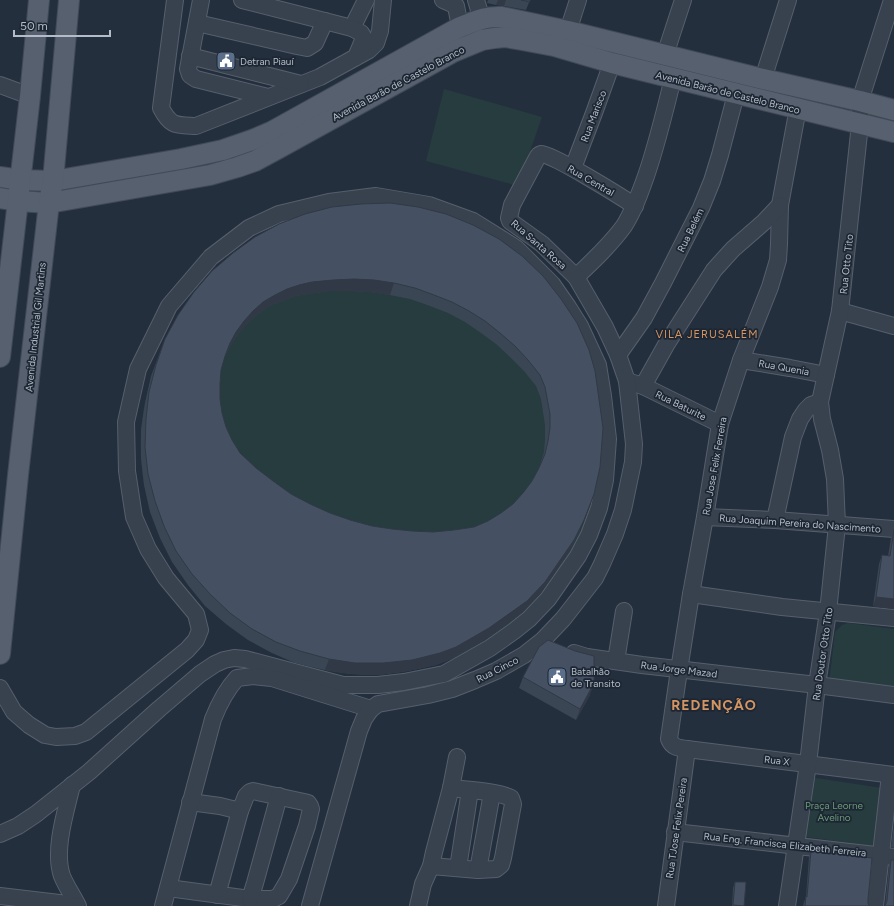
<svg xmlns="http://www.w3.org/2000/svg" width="894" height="906" viewBox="0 0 894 906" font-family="Figtree,sans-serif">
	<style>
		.green { fill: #263c3f }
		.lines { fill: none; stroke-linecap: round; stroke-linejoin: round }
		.minor-casing { stroke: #565f6c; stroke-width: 18 }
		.major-casing { stroke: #414a57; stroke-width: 22 }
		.minor { stroke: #38414e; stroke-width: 16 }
		.major { stroke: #56606e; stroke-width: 20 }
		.wall { fill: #3b4654; fill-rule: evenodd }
		.shaded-wall { fill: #303945 }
		.building { fill: #455162; stroke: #303945; fill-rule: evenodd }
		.labels { text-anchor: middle; stroke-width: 3.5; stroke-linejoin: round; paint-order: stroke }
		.poi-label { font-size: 10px; fill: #b4bcc9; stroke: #1d2633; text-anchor: start }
		.street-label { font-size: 10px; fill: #b4bcc9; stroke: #1d2633 }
		.park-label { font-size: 10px; fill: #6b9a76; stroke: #1d2633 }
		.neighbourhood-label { font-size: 11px; letter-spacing: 1px; fill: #d59563; stroke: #1d2633 }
		.district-label { font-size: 14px; font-weight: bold; letter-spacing: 1px; fill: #d59563; stroke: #1d2633 }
	</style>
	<rect width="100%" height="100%" fill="#242f3e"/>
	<g class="green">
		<path d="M 444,89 L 542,117 L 518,186 L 426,161 Z"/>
		<path d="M 442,226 L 597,476 C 592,504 585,532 569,558 C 565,565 558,572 553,580 C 547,588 541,597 534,605 C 475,667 378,691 297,663 C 199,630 135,534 141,431 C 143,402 151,377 161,351 Z"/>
		<path d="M 848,623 L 894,629 L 894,690 L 829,683 L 835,632 L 842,625 Z"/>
		<path d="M 809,777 L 882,788 L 873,846 L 799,836 Z"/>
	</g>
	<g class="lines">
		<defs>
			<g id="minor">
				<path d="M 175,0 L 161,108 C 171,127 176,125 196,126 L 320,77 L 369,50 L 376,43 L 380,31 L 383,0"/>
				<path d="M 201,0 L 188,69 L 190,75 L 196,79 L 268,97"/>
				<path d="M 242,0 L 352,28 L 366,0"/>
				<path d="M 443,0 L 450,3 L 456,6 L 460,27"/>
				<path d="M 476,0 L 479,10 L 482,18"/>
				<path d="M 197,23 L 297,46 L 307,48 L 315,43 L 325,21"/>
				<path d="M 352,28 L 361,33 L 364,38 L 356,57"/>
				<path d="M 568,31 L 578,0"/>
				<path d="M 665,55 L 683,0"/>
				<path d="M 190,56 L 301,84"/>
				<path d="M 763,79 L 788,0"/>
				<path d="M 0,85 L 30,96"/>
				<path d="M 798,108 L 780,205 L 779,244 L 778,260 L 770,287 L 741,360 L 720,424 L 705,517 L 691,594 L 679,670 L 669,739 C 672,747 678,748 687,749 L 894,775"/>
				<path d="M 573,168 L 594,113 L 612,63"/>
				<path d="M 576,277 C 593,261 610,245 624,226 C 634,210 640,193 646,176 C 657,144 665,111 673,78"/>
				<path d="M 840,311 L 894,326"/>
				<path d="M 618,355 L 644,318 L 663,283 L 701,208 L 712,181 L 720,155 L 736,94"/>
				<path d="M 741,360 L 790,368 L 826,375"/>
				<path d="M 627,381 L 643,386 L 666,345 L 714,270 L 733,249 L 764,222 L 780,205"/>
				<path d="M 643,386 L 720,424"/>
				<path d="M 705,517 L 775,520 L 894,529"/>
				<path d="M 775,520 L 793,437 L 800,419 L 806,410 L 811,405 L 820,402"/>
				<path d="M 691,594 L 782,607 L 894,618"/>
				<path d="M 574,653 L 587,657 L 642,665 L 817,685 L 894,695"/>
				<path d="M 616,661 L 624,611"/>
				<path d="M 0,688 L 14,712 L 29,725 L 45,735 L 56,737 L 75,736 L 86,732 L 187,650 L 196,640 L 200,630 L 196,614 L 166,578 L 148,549 L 134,517 L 127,471 L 126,422 L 138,369 L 169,306 L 211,257 L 249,228 L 279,214 L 329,202 L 376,196 L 429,205 L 473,221 L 516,248 L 552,284 L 568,307 L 580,326 L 598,365 L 603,396 L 608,439 L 605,480 L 599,508 L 589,535 L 578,556 L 548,599 L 529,619 L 514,631 L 490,648 L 444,674 L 404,682 L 378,685 L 343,685 L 245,659 L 234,658 L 224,660 L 215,664 L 200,674 L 159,709 L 89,772 L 36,814 L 18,826 L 0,834"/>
				<path d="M 72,785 C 66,811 53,850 62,876 C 66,886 73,896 78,906"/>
				<path d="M 190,802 L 220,806 L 240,811"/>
				<path d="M 675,832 L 894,857"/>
				<path d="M 431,866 L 478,870 L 496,869 L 501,865 L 503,858 L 513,804 L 511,798 C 497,791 468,790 451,788"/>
				<path d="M 458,868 L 470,790"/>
				<path d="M 478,870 L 492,793"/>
				<path d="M 168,888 L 250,899 L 273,899 L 279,896 L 289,879 L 307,826 L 311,809 L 310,806 L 308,803 L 304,802 L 253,791 L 250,792 L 246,796 L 240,811 L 217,895"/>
				<path d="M 0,896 L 59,903 L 77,906"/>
				<path d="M 250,899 L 255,883 L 279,796"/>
				<path d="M 163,906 L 213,719 C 219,704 226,690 237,678 L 253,676 L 272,678 L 371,709"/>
				<path d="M 310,906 L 359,731 L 364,719 L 368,713 L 371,709 L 378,704 L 428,695 L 452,689 L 475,680 L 496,671 L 524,655 L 543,640 L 563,619 L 595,578 L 602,564 L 615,534 L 623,510 L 633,462 L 634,444 L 627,381 L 618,355 L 605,327 L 576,277 L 542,244 L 514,224 L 510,221 L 509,218 L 512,205 L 537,158 C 538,156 538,155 541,154 C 551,153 623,198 635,206"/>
				<path d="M 418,906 L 423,884 L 431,866 L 434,852 L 451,788 L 457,757"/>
				<path d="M 666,906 L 687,749"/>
				<path d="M 787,906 L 808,764 L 817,685 L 828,612 L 837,525 L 835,479 L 830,450 L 822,419 L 820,402 L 840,311 L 860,124 L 860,101 L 892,0"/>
				<path d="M 875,906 L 890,775"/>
			</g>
			<g id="major">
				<path d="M 0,177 L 21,180 L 53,181 L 181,159 L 223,150 L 252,140 L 271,132 L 460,27 C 476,21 485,16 502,17 L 568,31 L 763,79 L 860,101 L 894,110"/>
				<path d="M 0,198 L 18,201 L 49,203 L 210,175 L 238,167 L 255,161 L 279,148 L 453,52 L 482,40 L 495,38 L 505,37 L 522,40 L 554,46 L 612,63 L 673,78 L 894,132"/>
				<path d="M 0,357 L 30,96 L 39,0"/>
				<path d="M 0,654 L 18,475 L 49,203 L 53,181 L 69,0"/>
			</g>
		</defs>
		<use href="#minor" class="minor-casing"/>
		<use href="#major" class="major-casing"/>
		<use href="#minor" class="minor"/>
		<use href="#major" class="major"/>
	</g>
	<g class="wall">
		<path d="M 488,0 L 530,0 L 526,10 L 504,6 L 496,5 L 487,3 Z"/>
		<path d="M 522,256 L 580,531 L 570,551 L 541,593 L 523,612 L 485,640 L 451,659 L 436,665 L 408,671 L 379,675 L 351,674 L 325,670 L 295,663 L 272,653 L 248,640 L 226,624 L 205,606 L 188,585 L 172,562 L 160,538 L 150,512 L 144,485 L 141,458 L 141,430 L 145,403 L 151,376 L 165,339 L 178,315 ZM 329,291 L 349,291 L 370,292 L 390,295 L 410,299 L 430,306 L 448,313 L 465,322 L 481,333 L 496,344 L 510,357 L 524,371 L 536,386 L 541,399 L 545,425 L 545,439 L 544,452 L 539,468 L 532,481 L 523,493 L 513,504 L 501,513 L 488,521 L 474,527 L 454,530 L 433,532 L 412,531 L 392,529 L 372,526 L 350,520 L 330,513 L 310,504 L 291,494 L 273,481 L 256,468 L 240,453 L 232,440 L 226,427 L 222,413 L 220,399 L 220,384 L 221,370 L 224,359 L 232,343 L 240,332 L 249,322 L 259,314 L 270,306 L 283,301 L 295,296 L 308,294 Z"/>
		<path d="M 894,530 L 894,609 L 873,606 L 879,564 L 882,555 L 888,556 L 891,538 Z"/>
		<path d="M 575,651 L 590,695 L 576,720 L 519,688 L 523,677 Z"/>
		<path d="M 894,824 L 894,848 L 891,847 Z"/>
		<path d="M 811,851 L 868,899 L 868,904 L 870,906 L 803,906 L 804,902 L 806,897 L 809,857 Z"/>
		<path d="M 891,860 L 894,906 L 885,906 L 889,866 Z"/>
		<path d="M 735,882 L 744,906 L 732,906 L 733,888 Z"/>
	</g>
	<g class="shaded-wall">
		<path d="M 498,0 L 506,0 L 504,6 L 496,5 Z"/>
		<path d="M 354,279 L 374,280 L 394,283 L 390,295 L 370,292 L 349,291 L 329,291 L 308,294 L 295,296 L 283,301 L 270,306 L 259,314 L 249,322 L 240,332 L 232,343 L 226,355 L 221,367 L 230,343 L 236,332 L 244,321 L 253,311 L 263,302 L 275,295 L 287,289 L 299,285 L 312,282 L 333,280 Z"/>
		<path d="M 594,494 L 580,531 L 570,551 L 541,593 L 523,612 L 485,640 L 451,659 L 436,665 L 408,671 L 379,675 L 351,674 L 325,670 L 329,659 Z"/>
		<path d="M 876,597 L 894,599 L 894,609 L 873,606 Z"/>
		<path d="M 594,683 L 590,695 L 576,720 L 580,709 Z"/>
	</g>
	<g class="building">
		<path d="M 521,0 L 530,0 L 530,2 Z"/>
		<path d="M 390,203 L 418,207 L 446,214 L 473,225 L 499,239 L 522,256 L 543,276 L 561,299 L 577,323 L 589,350 L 595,371 L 603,428 L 600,467 L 594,494 L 584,520 L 574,540 L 545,582 L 527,601 L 489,628 L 456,647 L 440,653 L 412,660 L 383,663 L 355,663 L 329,659 L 300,651 L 276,642 L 252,629 L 230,613 L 210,594 L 192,574 L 176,551 L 164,526 L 155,501 L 148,474 L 145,447 L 146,419 L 149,392 L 156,365 L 165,339 L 178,315 L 194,292 L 212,271 L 233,253 L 255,237 L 279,224 L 305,214 L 332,207 L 361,204 ZM 354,279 L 374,280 L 394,283 L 415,288 L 434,295 L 452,302 L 469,311 L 485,321 L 500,333 L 515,346 L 528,360 L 540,375 L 545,387 L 550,414 L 550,428 L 548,441 L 545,454 L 539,468 L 532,481 L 523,493 L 513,504 L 501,513 L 488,521 L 474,527 L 454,530 L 433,532 L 412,531 L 392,529 L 372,526 L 350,520 L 330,513 L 310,504 L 291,494 L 273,481 L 256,468 L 240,453 L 232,440 L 226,427 L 222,413 L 220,399 L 220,384 L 221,370 L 225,356 L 230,343 L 236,332 L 244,321 L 253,311 L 263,302 L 275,295 L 287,289 L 299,285 L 312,282 L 333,280 Z"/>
		<path d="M 894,530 L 894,599 L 876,597 L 882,555 L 890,556 Z"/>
		<path d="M 548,640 L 575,651 L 594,656 L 594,683 L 580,709 L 523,677 L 539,647 Z"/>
		<path d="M 811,851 L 872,858 L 868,899 L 868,904 L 870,906 L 805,906 L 806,896 L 807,897 Z"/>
		<path d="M 891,860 L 894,860 L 894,906 L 885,906 L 887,901 Z"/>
		<path d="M 735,882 L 746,882 L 744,906 L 733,905 Z"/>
	</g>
	<defs>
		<symbol id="civic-square" viewBox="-11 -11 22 22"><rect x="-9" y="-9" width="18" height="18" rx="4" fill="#5c6f8a" stroke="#1d2633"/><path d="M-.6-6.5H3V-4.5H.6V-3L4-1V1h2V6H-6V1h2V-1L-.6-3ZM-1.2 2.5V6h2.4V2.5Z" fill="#fff"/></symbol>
	</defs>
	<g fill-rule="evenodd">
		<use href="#civic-square" x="215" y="50" width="22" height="22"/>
		<use href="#civic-square" x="546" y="666" width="22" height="22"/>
	</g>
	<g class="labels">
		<g class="poi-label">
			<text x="240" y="65">Detran Piauí</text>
			<text x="571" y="675">Batalhão<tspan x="571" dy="12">de Transito</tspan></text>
		</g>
		<g class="street-label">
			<text transform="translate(398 83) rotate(-28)" y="4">Avenida Barão de Castelo Branco</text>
			<text transform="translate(728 92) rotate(14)" y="4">Avenida Barão de Castelo Branco</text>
			<text transform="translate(593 116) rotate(-69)" y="4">Rua Marisco</text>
			<text transform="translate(591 180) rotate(30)" y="4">Rua Central</text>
			<text transform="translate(690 230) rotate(-64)" y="4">Rua Belém</text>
			<text transform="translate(539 244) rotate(41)" y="4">Rua Santa Rosa</text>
			<text transform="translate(846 264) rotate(-84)" y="4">Rua Otto Tito</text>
			<text transform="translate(35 327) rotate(-84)" y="4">Avenida Industrial Gil Martins</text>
			<text transform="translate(784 367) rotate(10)" y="4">Rua Quenia</text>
			<text transform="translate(681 405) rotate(26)" y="4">Rua Baturite</text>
			<text transform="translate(714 466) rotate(-80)" y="4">Rua Jose Felix Ferreira</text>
			<text transform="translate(800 523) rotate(4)" y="4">Rua Joaquim Pereira do Nascimento</text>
			<text transform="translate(822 654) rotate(-82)" y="4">Rua Doutor Otto Tito</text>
			<text transform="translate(497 669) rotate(-27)" y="4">Rua Cinco</text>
			<text transform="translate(679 669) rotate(7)" y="4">Rua Jorge Mazad</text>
			<text transform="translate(777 760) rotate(7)" y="4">Rua X</text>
			<text transform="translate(676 828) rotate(-82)" y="4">Rua TJose Felix Pereira</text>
			<text transform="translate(785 844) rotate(6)" y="4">Rua Eng. Francisca Elizabeth Ferreira</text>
		</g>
		<g class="park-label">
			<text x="834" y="809">Praça Leorne<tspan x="834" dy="12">Avelino</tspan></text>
		</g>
		<g class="neighbourhood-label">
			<text x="707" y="338">VILA JERUSALÉM</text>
		</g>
		<g class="district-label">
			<text x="714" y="710">REDENÇÃO</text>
		</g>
	</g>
	<path d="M14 30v6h96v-6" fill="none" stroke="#b4bcc9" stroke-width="2"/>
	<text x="20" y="30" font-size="12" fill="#b4bcc9" stroke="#1d2633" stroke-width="3" paint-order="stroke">50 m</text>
</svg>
